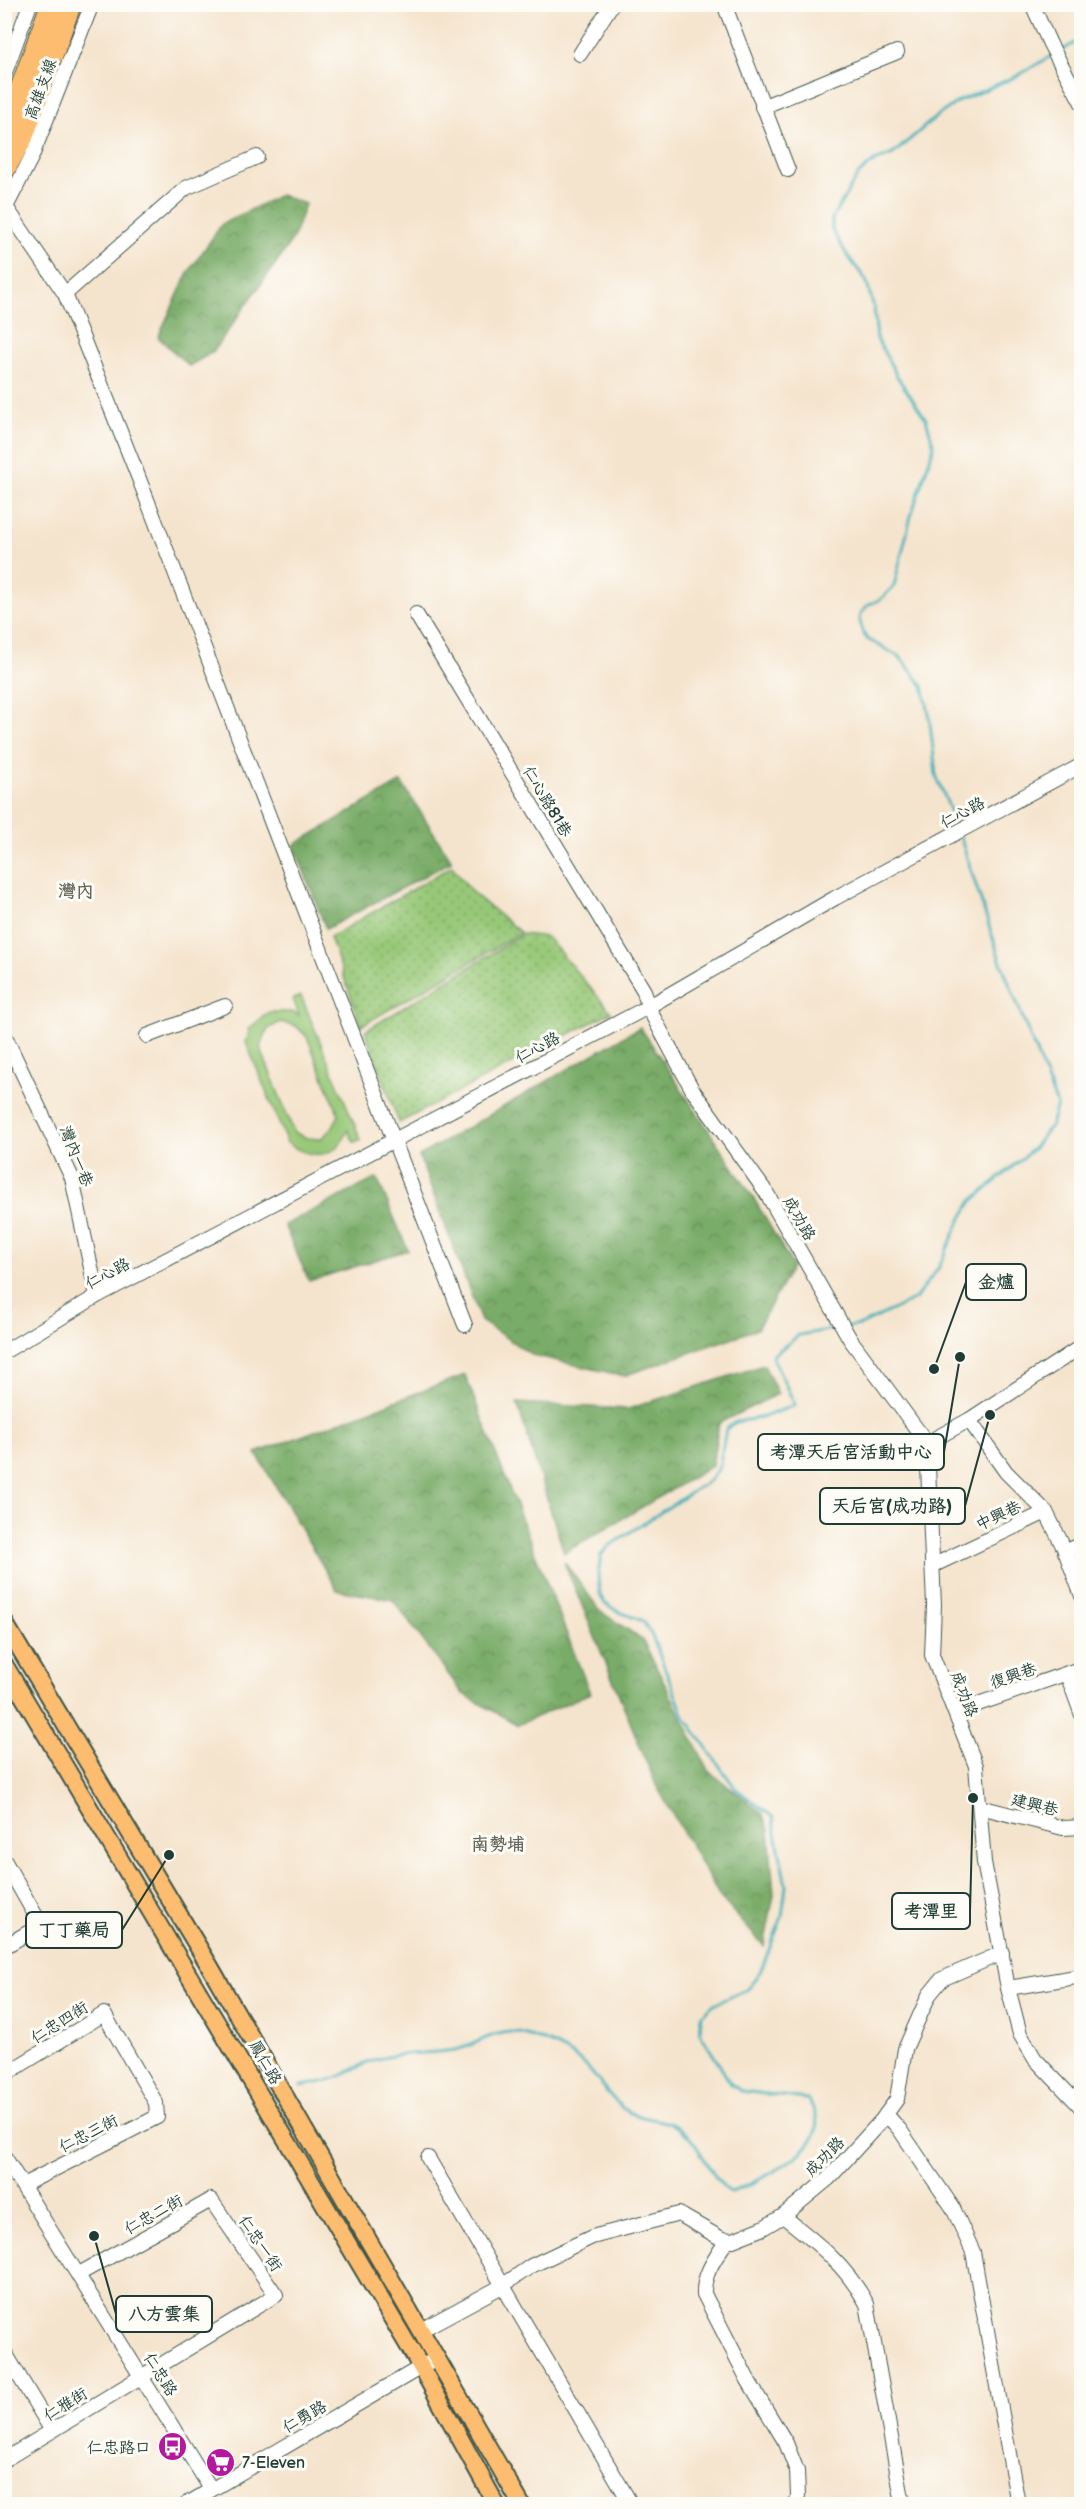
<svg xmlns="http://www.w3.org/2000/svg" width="1086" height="2509" viewBox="0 0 1086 2509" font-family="'Balsamiq Sans','LXGW WenKai TC',sans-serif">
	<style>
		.grass { fill: url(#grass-dots); stroke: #5b8256; stroke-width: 1.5 }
		.forest { fill: url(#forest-crowns); stroke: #4c744e; stroke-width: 1.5 }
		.park { fill: #97c877; stroke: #5b8256; stroke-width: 1.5; fill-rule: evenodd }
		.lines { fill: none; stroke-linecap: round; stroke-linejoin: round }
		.stream { stroke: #3daeb8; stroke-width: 3 }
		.minor-casing { stroke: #3f564b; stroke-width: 16 }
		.major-casing { stroke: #3f564b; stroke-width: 20 }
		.highway-casing { stroke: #3f564b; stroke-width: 22 }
		.minor { stroke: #fff; stroke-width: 14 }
		.major { stroke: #fcbd6f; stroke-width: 16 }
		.highway { stroke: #fcbd6f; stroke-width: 20 }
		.labels { text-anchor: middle; stroke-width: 6; stroke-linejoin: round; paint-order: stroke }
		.street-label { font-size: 16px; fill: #1f3d34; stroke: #fdfcf7 }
		.poi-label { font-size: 16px; fill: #1f3d34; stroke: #fdfcf7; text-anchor: end }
		.neighbourhood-label { font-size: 18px; font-weight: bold; fill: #626255; stroke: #fdfcf7 }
		.leader { fill: none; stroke: #1f3d34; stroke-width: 2 }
		.callout-dot { fill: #1f3d34; stroke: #fdfcf7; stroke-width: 2 }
		.callout { fill: #fdfcf7; stroke: #1f3d34; stroke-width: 2 }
		.callout-label { font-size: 18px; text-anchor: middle; font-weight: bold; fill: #1f3d34 }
	</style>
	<defs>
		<pattern id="grass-dots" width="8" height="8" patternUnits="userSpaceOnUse" patternTransform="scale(1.5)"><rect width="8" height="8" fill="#97c877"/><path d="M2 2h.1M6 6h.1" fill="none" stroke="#7ba462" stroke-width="1.8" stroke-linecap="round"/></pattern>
		<pattern id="forest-crowns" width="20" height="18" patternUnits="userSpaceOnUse" patternTransform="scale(1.5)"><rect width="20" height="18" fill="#79ac68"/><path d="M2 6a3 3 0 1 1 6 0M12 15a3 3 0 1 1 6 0" fill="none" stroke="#638d56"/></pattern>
	</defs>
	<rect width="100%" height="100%" fill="#fdfcf7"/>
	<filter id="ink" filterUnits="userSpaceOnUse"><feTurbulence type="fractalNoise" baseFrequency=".0167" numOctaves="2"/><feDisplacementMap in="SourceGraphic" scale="12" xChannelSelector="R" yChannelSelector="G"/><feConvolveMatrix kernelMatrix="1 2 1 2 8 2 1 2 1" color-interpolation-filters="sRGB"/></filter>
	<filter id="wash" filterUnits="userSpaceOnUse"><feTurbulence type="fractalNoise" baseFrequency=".008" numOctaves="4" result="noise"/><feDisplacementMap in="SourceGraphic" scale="24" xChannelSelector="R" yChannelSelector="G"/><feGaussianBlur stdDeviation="1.35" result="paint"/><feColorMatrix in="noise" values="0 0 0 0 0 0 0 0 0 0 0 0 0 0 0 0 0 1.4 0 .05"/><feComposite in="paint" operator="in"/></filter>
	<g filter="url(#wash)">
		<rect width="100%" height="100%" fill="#f5e4cd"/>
		<g class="grass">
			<path d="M 452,866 L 472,892 L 521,933 L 361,1026 L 330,937 Z"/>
			<path d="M 523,934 L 547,937 L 611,1012 L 399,1123 L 365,1031 Z"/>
		</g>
		<g class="forest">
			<path d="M 280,195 L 305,204 L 293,239 L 213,352 L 189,366 L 158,337 L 188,273 L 222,224 Z"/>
			<path d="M 401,782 L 452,861 L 326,929 L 294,845 Z"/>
			<path d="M 640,1027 L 754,1199 L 793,1266 L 757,1329 L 624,1376 L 532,1355 L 481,1321 L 419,1156 Z"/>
			<path d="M 377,1178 L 408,1250 L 309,1281 L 284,1225 Z"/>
			<path d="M 764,1365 L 778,1394 L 719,1423 L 712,1466 L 564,1553 L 517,1403 L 628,1409 Z"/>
			<path d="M 465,1375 L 590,1693 L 518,1725 L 463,1694 L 393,1600 L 337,1590 L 256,1453 Z"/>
			<path d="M 564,1562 L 601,1612 L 642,1639 L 709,1771 L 762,1813 L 769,1831 L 774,1895 L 764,1946 L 720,1897 L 656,1785 Z"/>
		</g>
		<path class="park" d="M 301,996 L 361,1140 L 354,1142 L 348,1130 C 336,1160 311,1160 287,1143 L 246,1042 L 250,1028 L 269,1012 L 292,1012 L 299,1015 L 293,999 ZM 280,1022 L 296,1026 L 307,1037 L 339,1115 L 332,1128 L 321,1139 L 307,1138 L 294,1132 L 260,1047 L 268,1029 Z"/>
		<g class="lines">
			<g class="stream">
				<path d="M 1060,51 L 1082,39"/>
				<path d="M 957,827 L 936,775 L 929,714 L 923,686 L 900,657 L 867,639 L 863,633 L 860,621 L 861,613 L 868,605 L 881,599 L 894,586 L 911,516 L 934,446 L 926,419 L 898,378 L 877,339 L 874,308 L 866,280 L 847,255 L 832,230 L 832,218 L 858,175 L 873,162 L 893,154 L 937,116 L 959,101 L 1019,75 L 1051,56"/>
				<path d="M 847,1327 L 861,1325 L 915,1299 L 939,1267 L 960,1221 L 972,1201 L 1033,1149 L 1051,1125 L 1057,1105 L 1000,960 L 960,836"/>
				<path d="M 301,2086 C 316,2084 330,2081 345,2074 C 355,2069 366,2062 378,2059 C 403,2052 429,2054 455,2050 C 474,2046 491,2032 511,2032 C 525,2032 558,2046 570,2054 C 594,2067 603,2093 624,2109 C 640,2121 663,2117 679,2128 C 702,2144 708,2176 730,2192 C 750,2187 809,2155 815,2134 C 819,2122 815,2108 807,2099 L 741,2091 L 731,2084 L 700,2033 L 701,2016 L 714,2004 L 748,1989 L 761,1970 L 782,1917 L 786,1886 L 773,1817 L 736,1789 L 684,1716 L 652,1636 L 643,1621 L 617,1611 L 604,1602 L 600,1595 L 598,1575 L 601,1555 L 609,1546 L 710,1480 L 719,1468 L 726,1429 L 736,1422 L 764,1417 L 795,1405 L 772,1356 L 799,1335 L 840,1328"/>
			</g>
		</g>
	</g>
	<g filter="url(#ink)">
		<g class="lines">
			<defs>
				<g id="minor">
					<path d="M 724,4 L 788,170"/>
					<path d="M 1032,4 L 1050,44 L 1082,103"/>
					<path d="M 580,54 L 612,4"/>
					<path d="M 4,75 L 30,4"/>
					<path d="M 762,107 L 897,52"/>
					<path d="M 6,207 L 65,294 L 136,471 L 465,1325"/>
					<path d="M 4,211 L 32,156 L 92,4"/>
					<path d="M 65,294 L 186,188 L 257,157"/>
					<path d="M 416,614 L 644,991 L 648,1007 L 692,1089 L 766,1192 L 850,1339 L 927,1443 L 934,1605 L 932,1655 L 976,1766 L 984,1862 L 1008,1988 L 1020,2034 L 1035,2059 L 1082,2108"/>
					<path d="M 4,1034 L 72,1178 L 97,1296"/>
					<path d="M 147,1036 L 225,1006"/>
					<path d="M 4,1352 L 97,1296 L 648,1007 L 835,898 L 1082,765"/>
					<path d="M 969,1420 L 1006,1472 L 1046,1512 L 1064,1548 L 1082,1596"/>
					<path d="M 927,1443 L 969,1420 L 1082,1346"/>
					<path d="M 1065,1552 L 1082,1544"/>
					<path d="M 932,1566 L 1046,1512"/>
					<path d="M 1067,1674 L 1082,1715"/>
					<path d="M 955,1712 L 1082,1668"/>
					<path d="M 980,1807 L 1063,1828 L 1082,1827"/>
					<path d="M 4,1860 L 41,1925 L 4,1947"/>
					<path d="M 1008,1988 L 1082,1976"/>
					<path d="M 4,2075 L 104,2014 L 156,2103 L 157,2117 L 23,2185"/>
					<path d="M 886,2114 L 900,2130 L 953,2208 L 973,2252 L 1018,2504"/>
					<path d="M 4,2156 L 211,2489"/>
					<path d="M 428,2158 L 631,2504"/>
					<path d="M 783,2216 C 818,2244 845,2264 867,2304 L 903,2504"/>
					<path d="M 727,2240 C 717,2256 703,2273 704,2294 L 748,2380 L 786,2443 L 797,2471 L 798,2496 L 796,2504"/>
					<path d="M 421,2330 L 502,2286 L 531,2266 L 592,2237 L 679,2214 L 722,2239 L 733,2240 L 763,2228 L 783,2216 L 829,2178 L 881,2121 L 897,2099 L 905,2049 L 929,1995 L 942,1979 L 1002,1953"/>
					<path d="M 4,2351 L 52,2431"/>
					<path d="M 4,2460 L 276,2295 L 211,2200 L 79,2274"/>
					<path d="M 187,2504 L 428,2363"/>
				</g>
				<g id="major">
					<path d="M 4,1622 L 209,1965 L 521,2504"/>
					<path d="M 4,1664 L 421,2367 L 496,2504"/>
				</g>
				<g id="highway">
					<path d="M 4,134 L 51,4"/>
					<path d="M 4,171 L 23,137 L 71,4"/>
				</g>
			</defs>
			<use href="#minor" class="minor-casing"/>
			<use href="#major" class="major-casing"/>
			<use href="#highway" class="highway-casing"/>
			<use href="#minor" class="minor"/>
			<use href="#major" class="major"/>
			<use href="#highway" class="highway"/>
		</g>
	</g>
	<defs>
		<symbol id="bus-disc" viewBox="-11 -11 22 22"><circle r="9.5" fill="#b5179e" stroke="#fdfcf7"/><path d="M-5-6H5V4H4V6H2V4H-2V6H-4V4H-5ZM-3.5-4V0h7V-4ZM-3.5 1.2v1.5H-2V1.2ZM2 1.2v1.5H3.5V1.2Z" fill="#fff"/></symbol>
		<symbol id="supermarket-disc" viewBox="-11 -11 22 22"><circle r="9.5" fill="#b5179e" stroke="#fdfcf7"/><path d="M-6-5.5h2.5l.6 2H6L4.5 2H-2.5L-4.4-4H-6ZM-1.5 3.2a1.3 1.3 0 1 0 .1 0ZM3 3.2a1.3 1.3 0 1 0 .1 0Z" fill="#fff"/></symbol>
	</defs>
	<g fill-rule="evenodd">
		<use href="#bus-disc" x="156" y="2430" width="33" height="33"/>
		<use href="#supermarket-disc" x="204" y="2446" width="33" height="33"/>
	</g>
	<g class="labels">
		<g class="street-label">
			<text transform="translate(40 89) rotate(-70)" y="6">高雄支線</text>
			<text transform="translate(548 801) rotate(59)" y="6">仁心路81巷</text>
			<text transform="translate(962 812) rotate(-28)" y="6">仁心路</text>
			<text transform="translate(537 1047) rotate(-28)" y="6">仁心路</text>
			<text transform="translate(77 1156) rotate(68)" y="6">灣內一巷</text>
			<text transform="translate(800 1218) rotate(60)" y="6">成功路</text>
			<text transform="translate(107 1273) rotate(-28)" y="6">仁心路</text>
			<text transform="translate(998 1515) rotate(-25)" y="6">中興巷</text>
			<text transform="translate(1013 1675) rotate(-19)" y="6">復興巷</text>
			<text transform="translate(965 1694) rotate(69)" y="6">成功路</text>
			<text transform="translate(1035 1804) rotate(14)" y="6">建興巷</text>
			<text transform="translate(59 2022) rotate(-32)" y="6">仁忠四街</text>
			<text transform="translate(266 2062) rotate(60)" y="6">鳳仁路</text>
			<text transform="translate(88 2133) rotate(-27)" y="6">仁忠三街</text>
			<text transform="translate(824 2156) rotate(-45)" y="6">成功路</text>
			<text transform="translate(153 2214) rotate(-29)" y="6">仁忠二街</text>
			<text transform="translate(261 2243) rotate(56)" y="6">仁忠一街</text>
			<text transform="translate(161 2374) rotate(58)" y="6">仁忠路</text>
			<text transform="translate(65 2404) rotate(-32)" y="6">仁雅街</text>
			<text transform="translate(304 2416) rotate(-30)" y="6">仁勇路</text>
		</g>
		<g class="poi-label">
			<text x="151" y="2453">仁忠路口</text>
			<text x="242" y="2468" text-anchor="start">7-Eleven</text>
		</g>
		<g class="neighbourhood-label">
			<text x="76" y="897">灣内</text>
			<text x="498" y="1850">南勢埔</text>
		</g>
	</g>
	<path class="leader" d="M934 1369L966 1282M960 1357L944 1452M990 1415L965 1506M973 1798L970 1911M169 1855L122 1930M94 2236L116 2314"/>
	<g class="callout-dot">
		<circle cx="934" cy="1369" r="6"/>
		<circle cx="960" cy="1357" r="6"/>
		<circle cx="990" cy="1415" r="6"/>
		<circle cx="973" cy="1798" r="6"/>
		<circle cx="169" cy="1855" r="6"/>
		<circle cx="94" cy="2236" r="6"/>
	</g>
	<g class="callout">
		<rect x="966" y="1264" width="60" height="36" rx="6"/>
		<rect x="758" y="1434" width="186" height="36" rx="6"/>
		<rect x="820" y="1488" width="145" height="36" rx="6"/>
		<rect x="892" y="1893" width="78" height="36" rx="6"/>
		<rect x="26" y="1912" width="96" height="36" rx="6"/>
		<rect x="116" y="2296" width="96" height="36" rx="6"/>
	</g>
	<g class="callout-label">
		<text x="996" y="1288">金爐</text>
		<text x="851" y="1458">考潭天后宮活動中心</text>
		<text x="892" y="1512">天后宮(成功路)</text>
		<text x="931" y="1917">考潭里</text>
		<text x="74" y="1936">丁丁藥局</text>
		<text x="164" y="2320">八方雲集</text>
	</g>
	<rect width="1086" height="2509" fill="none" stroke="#fdfcf7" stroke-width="24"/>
</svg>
